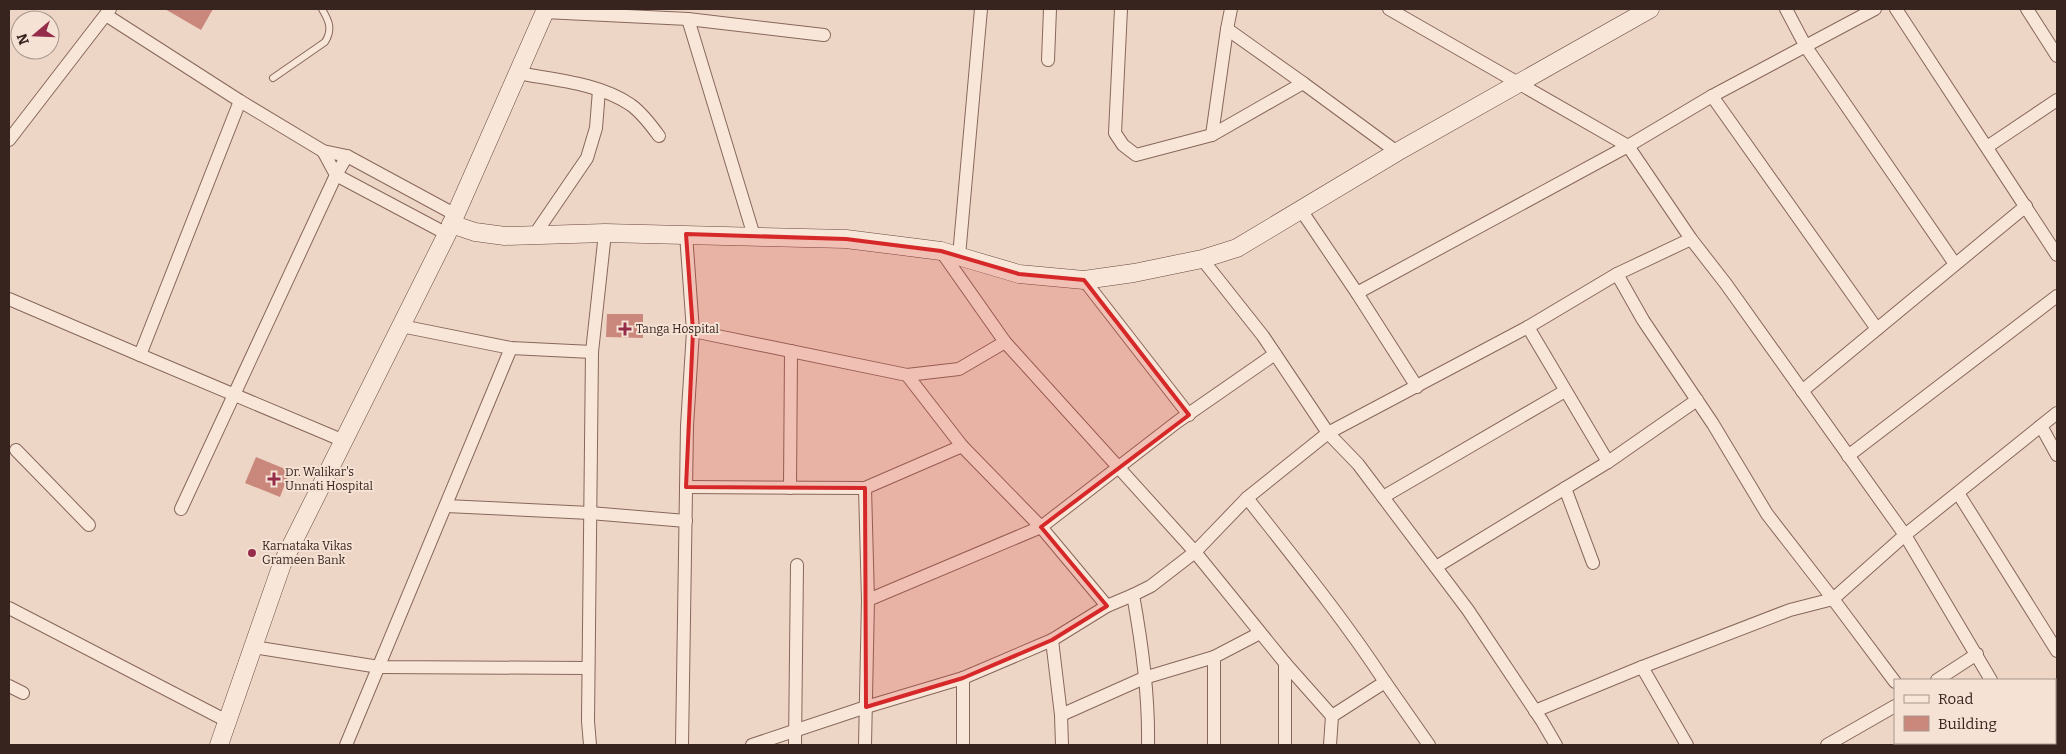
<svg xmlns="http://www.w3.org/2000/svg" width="2066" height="754" viewBox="0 0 2066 754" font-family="Bitter,serif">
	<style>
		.building { fill: #ca877b }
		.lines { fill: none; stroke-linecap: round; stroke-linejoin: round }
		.lane-casing { stroke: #88675b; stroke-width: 8 }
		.street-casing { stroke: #88675b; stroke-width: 14 }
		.secondary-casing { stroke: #69483e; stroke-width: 19 }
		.lane { stroke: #f8e6d8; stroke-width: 6 }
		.street { stroke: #f8e6d8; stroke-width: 12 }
		.secondary { stroke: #f8e6d8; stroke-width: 18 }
		.marked { fill: #d62828; fill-opacity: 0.2; stroke: #d62828; stroke-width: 4; stroke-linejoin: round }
		.poi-dot { fill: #952d4a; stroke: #f5e2d4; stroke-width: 2 }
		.labels { text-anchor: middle; stroke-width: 4; stroke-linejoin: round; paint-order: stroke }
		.poi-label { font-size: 12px; fill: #38241f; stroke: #f5e2d4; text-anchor: start }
	</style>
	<rect width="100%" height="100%" fill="#edd6c5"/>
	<g class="building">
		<path d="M 165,9 L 213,9 L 201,30 Z"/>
		<path d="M 607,314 L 643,314 L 643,338 L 606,337 Z"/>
		<path d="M 256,457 L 290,471 L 280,497 L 245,483 Z"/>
	</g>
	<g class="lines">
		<defs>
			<path id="lane" d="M 273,78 L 325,42 C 333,29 329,21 322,9"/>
			<g id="street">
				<path d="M 1121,9 L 1115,133 L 1123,145 L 1136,155 L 1212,135 L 1303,83 L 1397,152"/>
				<path d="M 1389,9 L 1628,146 L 1691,239 L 1726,284 L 1905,535 L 1991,680"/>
				<path d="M 1786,9 L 1806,47 L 1955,264"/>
				<path d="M 1896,9 L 2057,255"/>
				<path d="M 2027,9 L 2057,56"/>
				<path d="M 544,12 L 688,19 L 824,35"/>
				<path d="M 106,15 L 240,101 L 323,151 L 347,156 L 456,215"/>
				<path d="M 688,19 L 754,236"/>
				<path d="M 1227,29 L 1303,83"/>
				<path d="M 1048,60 L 1050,9"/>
				<path d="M 517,73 C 555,80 599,83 631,105 C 642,113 651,125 659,136"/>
				<path d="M 1712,96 L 1877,329"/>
				<path d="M 1212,135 L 1227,29 L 1231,9"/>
				<path d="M 9,140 L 110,9"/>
				<path d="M 1987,147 L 2057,100"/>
				<path d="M 323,151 L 336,175 L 447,234"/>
				<path d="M 1301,210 L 1357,293 L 1628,146 L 1712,96 L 1875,9"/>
				<path d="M 533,237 L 587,158 L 596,128 L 599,90"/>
				<path d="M 959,256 L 981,9"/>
				<path d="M 1202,259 L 1263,336 L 1328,433 L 1358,464 L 1468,610 L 1542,721 L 1556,745"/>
				<path d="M 1617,274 L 1643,320 L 1713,424 L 1767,514 L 1833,599 L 1895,682"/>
				<path d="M 1084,280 L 1189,415"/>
				<path d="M 1357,293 L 1417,387"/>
				<path d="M 9,299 L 140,355 L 240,101"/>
				<path d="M 401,326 L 511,348 L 592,352"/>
				<path d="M 1528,327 L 1608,462"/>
				<path d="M 693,331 L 907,375 L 962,446"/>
				<path d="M 1005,342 L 1195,552 L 1285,663 L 1285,745"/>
				<path d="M 140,355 L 344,441"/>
				<path d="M 907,375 L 959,369 L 1005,342 L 941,251"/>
				<path d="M 1802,391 L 2026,206"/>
				<path d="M 2041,426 L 2057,455"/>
				<path d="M 16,450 L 89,525"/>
				<path d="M 1848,456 L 2057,296"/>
				<path d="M 686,487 L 865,488"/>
				<path d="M 790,488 L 791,351"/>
				<path d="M 1565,488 L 1593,563"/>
				<path d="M 1958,493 L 2057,651"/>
				<path d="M 1383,497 L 1565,391"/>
				<path d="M 1247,498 C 1295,559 1343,618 1385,682 L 1332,716 L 1330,745"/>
				<path d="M 446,506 L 590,513 L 686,521"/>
				<path d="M 181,509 L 336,175 L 347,156"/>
				<path d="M 1436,567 L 1608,462 L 1697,400"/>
				<path d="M 868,600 L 1041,527 L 1177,422 L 1275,354"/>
				<path d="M 9,608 L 227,721"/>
				<path d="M 1052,640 L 1061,715 L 1062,745"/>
				<path d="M 253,647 L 379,667 L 588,668"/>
				<path d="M 1285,663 L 1332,716"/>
				<path d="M 1642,667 L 1687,745"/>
				<path d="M 1937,680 L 1977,654"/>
				<path d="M 1385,682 L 1429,745"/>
				<path d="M 9,686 L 23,693"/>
				<path d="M 1535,711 L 1642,667 L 1790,610 L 1833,599 L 1905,535 L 2057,413"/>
				<path d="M 1061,715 L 1144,678 L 1214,657"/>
				<path d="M 2055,738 L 2057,736"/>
				<path d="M 1940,743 L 1942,745"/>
				<path d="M 2023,743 L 2024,745"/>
				<path d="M 346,745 L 511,348"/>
				<path d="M 590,745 L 588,721 L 592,352 L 605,233"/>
				<path d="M 682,745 L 687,426 L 693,331 L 686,234"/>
				<path d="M 752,745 L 866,707 L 963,678"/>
				<path d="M 795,745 L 797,565"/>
				<path d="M 865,745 L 868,600 L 865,488 L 962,446 L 1041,527 L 1107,606"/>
				<path d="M 963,745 L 963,678 L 1052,640 L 1107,606 L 1133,595"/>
				<path d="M 1148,745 C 1149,695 1142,644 1133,595 L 1151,586 L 1195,552 L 1247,498 L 1328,433 L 1528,327 L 1617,274 L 1691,239"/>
				<path d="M 1214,745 L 1214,657 L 1260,633"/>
				<path d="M 1827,745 L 1895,706"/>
				<path d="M 2044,745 L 2047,743"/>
			</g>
			<g id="secondary">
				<path d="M 451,224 L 475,232 L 505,236 L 605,233 L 846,239 L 941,251 L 1019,274 L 1084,280 L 1134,273 L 1202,259 L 1237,248 L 1397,152 L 1650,9"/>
				<path d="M 219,745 L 282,564 L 447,234 L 546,9"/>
			</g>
		</defs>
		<use href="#lane" class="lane-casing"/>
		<use href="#street" class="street-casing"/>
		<use href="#secondary" class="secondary-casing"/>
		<use href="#lane" class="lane"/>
		<use href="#street" class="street"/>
		<use href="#secondary" class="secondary"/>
	</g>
	<path class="marked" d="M 686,234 L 846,239 L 941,251 L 1019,274 L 1084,280 L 1189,415 L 1041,527 L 1107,606 L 1052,640 L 963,678 L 866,707 L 865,488 L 686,487 L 693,331 Z"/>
	<g class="poi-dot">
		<path d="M622.5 321.5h5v5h5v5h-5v5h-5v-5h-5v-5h5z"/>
		<path d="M271.5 471.5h5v5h5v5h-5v5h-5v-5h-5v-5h5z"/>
		<circle cx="252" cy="553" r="5"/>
	</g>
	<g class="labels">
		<g class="poi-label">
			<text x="636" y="333">Tanga Hospital</text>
			<text x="285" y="476">Dr. Walikar's<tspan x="285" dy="14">Unnati Hospital</tspan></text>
			<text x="262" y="550">Karnataka Vikas<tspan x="262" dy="14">Grameen Bank</tspan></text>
		</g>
	</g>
	<rect width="2066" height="754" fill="none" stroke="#38241f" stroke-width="20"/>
	<rect x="1894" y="679" width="162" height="65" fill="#f5e2d4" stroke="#a9968c"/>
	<rect x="1904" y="695" width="25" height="8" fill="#f8e6d8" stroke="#a9968c"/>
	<text x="1938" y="704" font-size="15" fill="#38241f">Road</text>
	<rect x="1904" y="716" width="25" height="15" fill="#ca877b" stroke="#a9968c"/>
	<text x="1938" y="729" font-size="15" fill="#38241f">Building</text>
	<g transform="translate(35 35) rotate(251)"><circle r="24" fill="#f5e2d4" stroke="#a9968c"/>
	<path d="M0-4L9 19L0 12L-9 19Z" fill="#952d4a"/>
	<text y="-8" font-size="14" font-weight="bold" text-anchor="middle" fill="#38241f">N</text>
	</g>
</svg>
